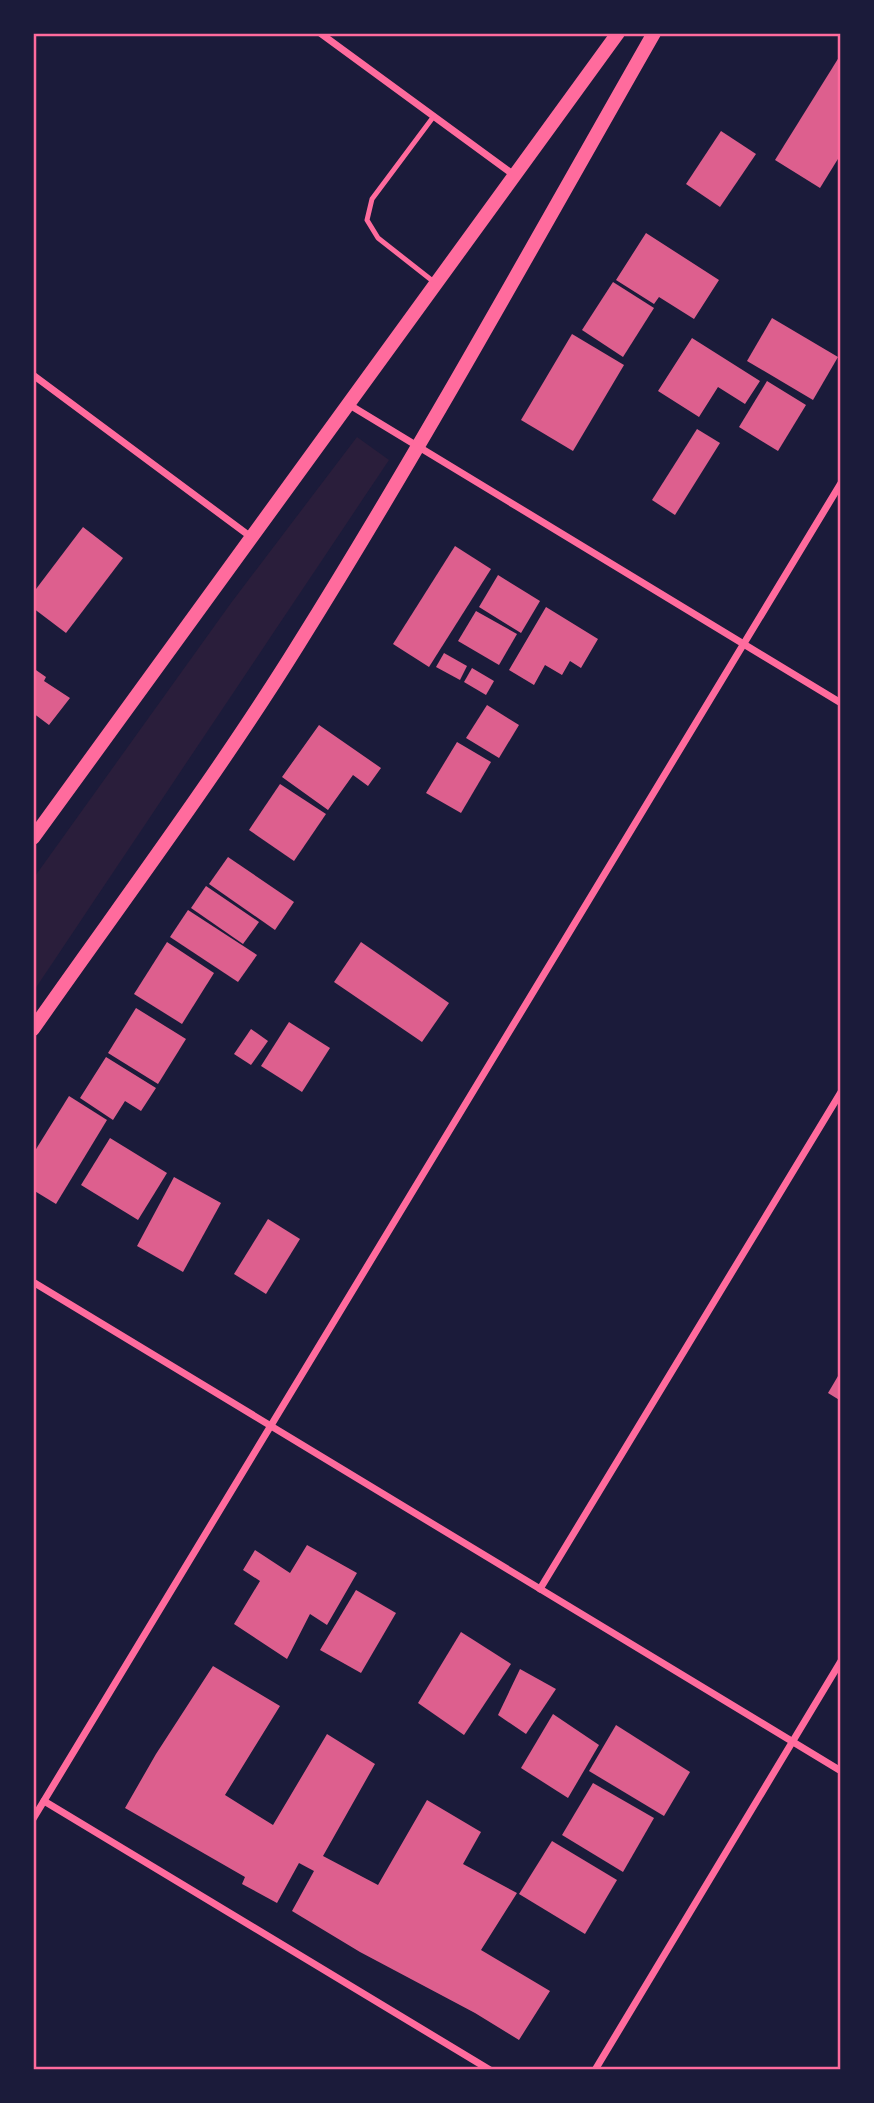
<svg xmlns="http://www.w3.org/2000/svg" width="874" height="2103" viewBox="0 0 874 2103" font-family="'Work Sans',sans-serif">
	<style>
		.green { fill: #2a1e3b }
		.building { fill: #dd5f8e }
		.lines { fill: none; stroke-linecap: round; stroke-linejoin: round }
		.service { stroke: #ff6b9d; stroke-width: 5 }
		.minor { stroke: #ff6b9d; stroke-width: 7 }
		.secondary { stroke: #ff6b9d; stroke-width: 14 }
		.neatline { fill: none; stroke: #ff6b9d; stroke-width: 2.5 }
	</style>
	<rect width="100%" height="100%" fill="#1b1b3a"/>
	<path class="green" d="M 357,437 L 389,460 L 33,992 L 33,879 L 231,603 Z"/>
	<g class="building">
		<path d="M 841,54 L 841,154 L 820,188 L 775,160 Z"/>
		<path d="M 721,131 L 756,154 L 720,207 L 686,184 Z"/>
		<path d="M 646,233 L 719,280 L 694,319 L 659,297 L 654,304 L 616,280 Z"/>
		<path d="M 613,282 L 654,308 L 623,357 L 582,330 Z"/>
		<path d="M 772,318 L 838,357 L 813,400 L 747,361 Z"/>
		<path d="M 572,334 L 624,365 L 573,451 L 521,420 Z"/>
		<path d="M 692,338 L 760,381 L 745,404 L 718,387 L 699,417 L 658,391 Z"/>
		<path d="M 767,381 L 806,405 L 778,451 L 739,427 Z"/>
		<path d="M 697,429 L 720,443 L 675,515 L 652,500 Z"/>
		<path d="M 83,527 L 123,558 L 66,633 L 33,608 L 33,593 Z"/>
		<path d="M 455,546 L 491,569 L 429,667 L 393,644 Z"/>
		<path d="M 498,575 L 540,601 L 521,633 L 479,607 Z"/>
		<path d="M 546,607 L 598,639 L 581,668 L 570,661 L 562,675 L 545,665 L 534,685 L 509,670 Z"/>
		<path d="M 476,611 L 517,634 L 499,665 L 458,641 Z"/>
		<path d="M 444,653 L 467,666 L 460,680 L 436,667 Z"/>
		<path d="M 33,668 L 46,677 L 44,681 L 70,698 L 49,725 L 33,713 Z"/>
		<path d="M 472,668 L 494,681 L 486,695 L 464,682 Z"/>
		<path d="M 487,705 L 519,725 L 499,758 L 466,738 Z"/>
		<path d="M 319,725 L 381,768 L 368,786 L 353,775 L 328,810 L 282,777 Z"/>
		<path d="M 457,742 L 491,762 L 461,813 L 426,793 Z"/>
		<path d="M 280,784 L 326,814 L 294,861 L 249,830 Z"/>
		<path d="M 228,857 L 294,902 L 275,930 L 209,884 Z"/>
		<path d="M 206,886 L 259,922 L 243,944 L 191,908 Z"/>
		<path d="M 188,910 L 257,955 L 238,982 L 170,937 Z"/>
		<path d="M 167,942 L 214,973 L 182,1024 L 134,994 Z"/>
		<path d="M 361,942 L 449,1003 L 422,1042 L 334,982 Z"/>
		<path d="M 136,1008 L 186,1039 L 158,1084 L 108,1053 Z"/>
		<path d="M 289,1022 L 330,1048 L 302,1092 L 261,1066 Z"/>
		<path d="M 251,1029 L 268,1041 L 251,1065 L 234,1054 Z"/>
		<path d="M 106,1057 L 156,1088 L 141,1111 L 125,1101 L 113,1120 L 80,1098 Z"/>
		<path d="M 69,1096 L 107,1120 L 56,1204 L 33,1190 L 33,1154 Z"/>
		<path d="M 110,1138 L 167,1173 L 138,1220 L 81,1185 Z"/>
		<path d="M 174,1177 L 221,1203 L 183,1272 L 137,1246 Z"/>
		<path d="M 268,1219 L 300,1239 L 266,1294 L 234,1274 Z"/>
		<path d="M 841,1371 L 841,1401 L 828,1393 Z"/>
		<path d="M 307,1545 L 357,1573 L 327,1625 L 310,1614 L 287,1659 L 234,1624 L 260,1581 L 243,1570 L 255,1550 L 290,1573 Z"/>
		<path d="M 356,1590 L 396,1613 L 361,1673 L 320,1650 Z"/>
		<path d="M 461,1632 L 511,1664 L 464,1735 L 418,1703 Z"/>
		<path d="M 213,1666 L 280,1706 L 225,1795 L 273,1825 L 327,1734 L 375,1764 L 323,1856 L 378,1885 L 427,1800 L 481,1832 L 463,1864 L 517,1893 L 481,1950 L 550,1991 L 519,2040 L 475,2013 L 360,1952 L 292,1911 L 314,1871 L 299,1863 L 277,1903 L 242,1884 L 245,1877 L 125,1808 L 156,1754 Z"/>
		<path d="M 520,1669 L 556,1689 L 526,1734 L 498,1715 Z"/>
		<path d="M 553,1714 L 599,1745 L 568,1798 L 521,1768 Z"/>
		<path d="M 616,1725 L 690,1772 L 664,1816 L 589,1771 Z"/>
		<path d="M 593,1783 L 654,1818 L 623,1872 L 562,1835 Z"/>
		<path d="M 552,1841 L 617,1880 L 585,1934 L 519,1894 Z"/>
	</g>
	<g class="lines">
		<path class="service" d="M 434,282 L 378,238 L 367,220 L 372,199 L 434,116"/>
		<g class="minor">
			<path d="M 320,33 L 514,175"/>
			<path d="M 33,375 L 251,537"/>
			<path d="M 348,404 L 841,703"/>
			<path d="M 33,1282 L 841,1771"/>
			<path d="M 540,1589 L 841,1092"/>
			<path d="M 44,1801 L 490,2070"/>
			<path d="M 33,1819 L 841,483"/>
			<path d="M 595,2070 L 841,1661"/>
		</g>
		<g class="secondary">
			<path d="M 33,838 L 618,33"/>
			<path d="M 33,1029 C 122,902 216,777 298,645 C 423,445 537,238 654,33"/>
		</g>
	</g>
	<rect width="874" height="2103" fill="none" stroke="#1b1b3a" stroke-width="70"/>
	<rect x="35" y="35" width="804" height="2033" class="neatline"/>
</svg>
